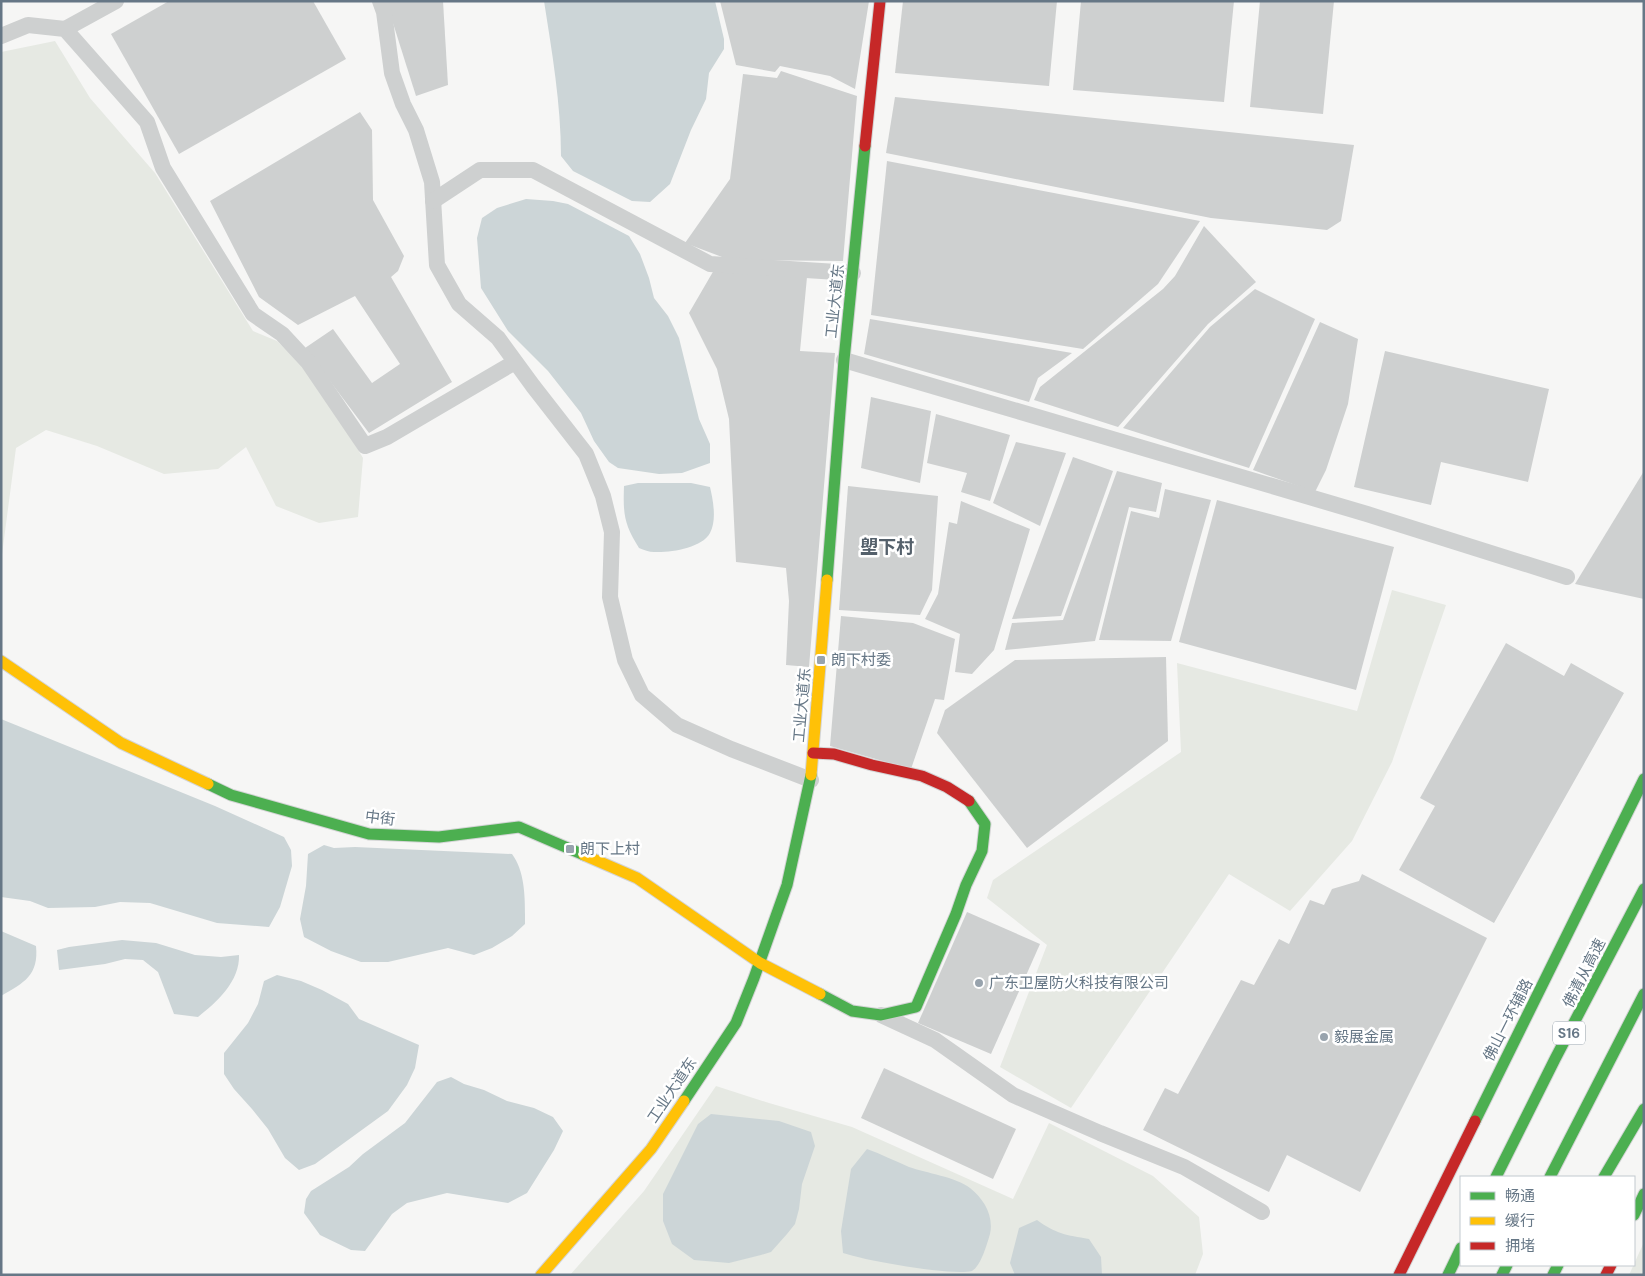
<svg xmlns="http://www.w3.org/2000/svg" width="1645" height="1276" viewBox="0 0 1645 1276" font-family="'DM Sans','Noto Sans SC',sans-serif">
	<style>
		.green { fill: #e6e9e3 }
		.water { fill: #ccd5d7 }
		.building { fill: #ced0d0 }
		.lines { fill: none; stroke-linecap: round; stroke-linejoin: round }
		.fast-casing { stroke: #d3d4d5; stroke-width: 13 }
		.slow-casing { stroke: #d3d4d5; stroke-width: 13 }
		.jam-casing { stroke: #d3d4d5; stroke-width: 13 }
		.street { stroke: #ced0d0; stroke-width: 16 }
		.fast { stroke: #4caf50; stroke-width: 11 }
		.slow { stroke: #ffc107; stroke-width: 11 }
		.jam { stroke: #c62828; stroke-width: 11 }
		.poi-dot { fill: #98a3ad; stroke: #fff; stroke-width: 2 }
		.labels { text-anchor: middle; stroke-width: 5; stroke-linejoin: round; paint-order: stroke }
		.shield { fill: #fff; stroke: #94a0aa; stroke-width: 1 }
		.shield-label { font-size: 14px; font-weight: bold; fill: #667786 }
		.street-label { font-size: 15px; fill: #667786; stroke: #fff }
		.poi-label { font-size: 15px; fill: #667786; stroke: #fff; text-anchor: start }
		.quarter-label { font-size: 18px; font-weight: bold; fill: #54606b; stroke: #fff }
	</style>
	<rect width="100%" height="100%" fill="#f6f6f5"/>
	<g class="green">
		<path d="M 55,41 L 90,98 L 155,173 L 253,331 L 277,341 L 313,375 L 363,458 L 358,517 L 319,523 L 276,506 L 246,447 L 218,469 L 164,474 L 97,446 L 46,430 L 16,448 L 1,562 L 1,52 Z"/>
		<path d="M 1392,590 L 1446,605 L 1392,762 L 1352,841 L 1290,911 L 1229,874 L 1071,1108 L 1000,1067 L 1047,945 L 987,898 L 993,880 L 1181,752 L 1177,663 L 1357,711 Z"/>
		<path d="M 716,1086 L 769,1103 L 852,1127 L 1013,1199 L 1049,1123 L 1153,1176 L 1199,1217 L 1203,1254 L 1195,1275 L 570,1275 L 644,1191 Z"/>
		<path d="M 1644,1242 L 1644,1275 L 1629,1275 Z"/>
	</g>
	<g class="water">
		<path d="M 544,1 L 715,1 L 724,39 L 724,49 L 709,73 L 706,99 L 691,130 L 670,184 L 650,202 L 632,201 L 573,171 L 561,156 C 561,104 552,52 544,1 Z"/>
		<path d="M 526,199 L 553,201 L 568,204 L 629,236 L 640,254 L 649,278 L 654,298 L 668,316 L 679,338 L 699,419 L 710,444 L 710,463 L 682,473 L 659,474 L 618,468 L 609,462 L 594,441 L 581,413 L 548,371 L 508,331 L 481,288 L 477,238 L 482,218 L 497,208 Z"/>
		<path d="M 638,483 L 691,483 L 710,487 C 713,500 717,520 710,533 C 702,548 670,553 654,552 C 649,552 644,550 639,548 C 624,524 623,514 624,486 Z"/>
		<path d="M 1,719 L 215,806 L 284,837 L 291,850 L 292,866 L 280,907 L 269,927 L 217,923 L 150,903 L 120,902 L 95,907 L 48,908 L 30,901 L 1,897 Z"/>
		<path d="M 324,845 L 334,848 L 355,847 L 512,854 C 526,873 525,901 525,924 L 512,936 L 492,948 L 474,955 L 448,948 L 388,962 L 361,962 L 331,951 L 304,937 L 300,919 L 306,886 L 308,854 Z"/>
		<path d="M 1,931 L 36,946 C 39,975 24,983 1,996 Z"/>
		<path d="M 122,940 L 156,943 L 195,955 L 221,957 L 239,955 C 240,981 217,1002 198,1017 L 174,1014 L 158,972 L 143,960 L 125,959 L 105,964 L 59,970 L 57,950 L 69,947 Z"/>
		<path d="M 277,975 L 301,981 L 322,990 L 348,1004 L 359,1019 L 419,1045 L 415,1068 L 407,1085 L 388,1111 L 315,1164 L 299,1170 L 285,1158 L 268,1129 L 252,1109 L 234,1089 L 224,1074 L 224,1053 L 248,1023 L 258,1004 L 264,981 Z"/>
		<path d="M 451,1077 L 464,1084 L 484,1090 L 507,1101 L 534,1108 L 553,1117 L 563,1131 L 554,1150 L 527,1193 L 508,1203 L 447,1193 L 407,1203 L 392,1214 L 365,1251 L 351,1250 L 320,1235 L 304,1213 L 306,1199 L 311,1191 L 349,1167 L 363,1154 L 405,1123 L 437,1082 Z"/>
		<path d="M 711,1114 L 779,1121 L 811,1132 L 815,1146 L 802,1184 L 799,1209 L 795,1224 L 787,1234 L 771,1252 L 761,1255 L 729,1263 L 694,1260 L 672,1244 L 663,1221 L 663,1194 L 698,1124 Z"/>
		<path d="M 867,1149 C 881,1154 895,1161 909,1167 C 926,1173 956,1177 970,1188 C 984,1199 994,1216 990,1234 C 987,1244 981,1266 972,1271 C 952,1276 867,1261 843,1253 L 841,1231 L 851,1169 Z"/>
		<path d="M 1037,1220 C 1056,1234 1066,1235 1089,1239 L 1101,1257 L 1102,1275 L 1015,1275 L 1010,1263 L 1019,1228 Z"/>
	</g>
	<g class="building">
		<path d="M 169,1 L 313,1 L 346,59 L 179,154 L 111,34 Z"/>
		<path d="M 386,1 L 443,1 L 448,85 L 416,96 Z"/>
		<path d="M 720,1 L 869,1 L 855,89 L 830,76 L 780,66 L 775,72 L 736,65 Z"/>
		<path d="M 903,1 L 1057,1 L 1049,86 L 895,73 Z"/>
		<path d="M 1081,1 L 1234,1 L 1224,102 L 1073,90 Z"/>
		<path d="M 1260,1 L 1334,1 L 1323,114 L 1250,107 Z"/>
		<path d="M 781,71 L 857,96 L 843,261 L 730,260 L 685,243 L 730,179 L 743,74 L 777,78 Z"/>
		<path d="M 895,97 L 1354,145 L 1341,221 L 1327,230 L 1211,218 L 886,153 Z"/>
		<path d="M 360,112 L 372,130 L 373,200 L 404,256 L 398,271 L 391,277 L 452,382 L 369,433 L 305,348 L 333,329 L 372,383 L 400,364 L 355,296 L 298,325 L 259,297 L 210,201 Z"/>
		<path d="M 887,161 L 1200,221 L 1158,284 L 1083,349 L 871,315 Z"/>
		<path d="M 1204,226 L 1256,282 L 1208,324 L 1118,427 L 1034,400 L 1040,387 L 1163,289 L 1175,276 Z"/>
		<path d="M 714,270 L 807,277 L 800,351 L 835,353 L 809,667 L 786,665 L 789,601 L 786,568 L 736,562 L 729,419 L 717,369 L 689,313 Z"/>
		<path d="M 1255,289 L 1315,319 L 1249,468 L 1123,428 L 1210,327 Z"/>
		<path d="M 870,319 L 1072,353 L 1038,378 L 1029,402 L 864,354 Z"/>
		<path d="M 1320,322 L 1358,339 L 1348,404 L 1326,470 L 1315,492 L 1253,470 Z"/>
		<path d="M 1385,351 L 1549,389 L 1528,482 L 1441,462 L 1431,505 L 1354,487 Z"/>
		<path d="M 871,397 L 931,411 L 920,483 L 861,468 Z"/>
		<path d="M 936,414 L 1010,435 L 990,501 L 961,492 L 967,473 L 927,463 Z"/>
		<path d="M 1016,442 L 1066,453 L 1040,526 L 993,503 Z"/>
		<path d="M 1073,457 L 1113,471 L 1061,616 L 1012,619 Z"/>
		<path d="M 1117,471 L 1162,483 L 1156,512 L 1129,507 L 1095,641 L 1005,650 L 1012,623 L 1063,620 Z"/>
		<path d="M 1644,471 L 1644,599 L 1575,584 Z"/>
		<path d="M 848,486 L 938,496 L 932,590 L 920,615 L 839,610 Z"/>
		<path d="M 1165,489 L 1211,500 L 1171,641 L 1099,640 L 1131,511 L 1159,518 Z"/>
		<path d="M 1217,500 L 1394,547 L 1356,690 L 1179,642 Z"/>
		<path d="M 961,501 L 1030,529 L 994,650 L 972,674 L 955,672 L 960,634 L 925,619 L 938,594 L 949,522 L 957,524 Z"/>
		<path d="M 841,616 L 913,623 L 955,639 L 944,700 L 935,699 L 911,769 L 830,746 Z"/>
		<path d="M 1506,643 L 1564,676 L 1571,663 L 1624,693 L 1494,923 L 1399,870 L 1435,806 L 1420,798 Z"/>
		<path d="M 1166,657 L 1168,741 L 1027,848 L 937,733 L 945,710 L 1015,660 Z"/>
		<path d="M 1362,874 L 1487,938 L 1360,1192 L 1287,1155 L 1269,1192 L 1143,1130 L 1165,1088 L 1178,1094 L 1241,980 L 1254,985 L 1279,939 L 1289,944 L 1310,900 L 1324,905 L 1332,889 L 1359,881 Z"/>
		<path d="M 967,912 L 1040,944 L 991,1054 L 918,1023 Z"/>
		<path d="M 884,1068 L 1016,1129 L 993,1179 L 861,1118 Z"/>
	</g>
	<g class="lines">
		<defs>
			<g id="fast">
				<path d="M 827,580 L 844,360 L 865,146"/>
				<path d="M 208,784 L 231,795 L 369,834 L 439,837 L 519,827 L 584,855"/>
				<path d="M 820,994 L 852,1011 L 881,1015 L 916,1007 L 956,914 L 966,885 L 982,851 L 985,824 L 969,801"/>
				<path d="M 684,1101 L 736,1023 L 754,978 L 787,885 L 811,775"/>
				<path d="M 1475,1121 L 1644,779"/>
				<path d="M 1496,1177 L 1555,1059 L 1644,889"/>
				<path d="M 1550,1177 L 1644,994"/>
				<path d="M 1604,1177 L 1644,1109"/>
				<path d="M 1634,1215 L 1644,1194"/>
				<path d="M 1448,1275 L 1461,1248"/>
				<path d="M 1502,1275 L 1507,1265"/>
				<path d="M 1553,1275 L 1558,1265"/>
			</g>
			<g id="slow">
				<path d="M 1,661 L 121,743 L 208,784"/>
				<path d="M 811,775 L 827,580"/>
				<path d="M 584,855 L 637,878 L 760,963 L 820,994"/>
				<path d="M 541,1275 L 651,1149 L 684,1101"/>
			</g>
			<g id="jam">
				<path d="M 865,146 L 880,1"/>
				<path d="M 813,753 L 834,754 L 872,765 L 922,776 L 947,787 L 969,801"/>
				<path d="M 1399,1275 L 1475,1121"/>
				<path d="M 1606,1275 L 1611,1265"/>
			</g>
		</defs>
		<use href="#fast" class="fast-casing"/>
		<use href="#slow" class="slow-casing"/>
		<use href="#jam" class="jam-casing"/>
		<g class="street">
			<path d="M 380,1 L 384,12 L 392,73 L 403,104 L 416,130 L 432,182 L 437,265 L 459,304 L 498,338 L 533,386 L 586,454 L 603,496 L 612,532 L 610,597 L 625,660 L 642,695 L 677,725 L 731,749 L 811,780"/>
			<path d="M 65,29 L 116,1"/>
			<path d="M 1,36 L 28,25 L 65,29 L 147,122 L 163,168 L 253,314 L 282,334 L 308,362 L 365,446 L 387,437 L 515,362"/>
			<path d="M 433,201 L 480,170 L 533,170 L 710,264 L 853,273"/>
			<path d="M 844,360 L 1367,514 L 1567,577"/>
			<path d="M 881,1015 L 935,1040 L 1013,1095 L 1100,1133 L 1184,1167 L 1262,1212"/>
		</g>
		<use href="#fast" class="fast"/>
		<use href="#slow" class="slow"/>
		<use href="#jam" class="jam"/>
	</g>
	<g class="poi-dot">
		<rect x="816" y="655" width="10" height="10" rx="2.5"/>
		<rect x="565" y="844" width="10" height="10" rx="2.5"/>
		<circle cx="979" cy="983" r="5"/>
		<circle cx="1324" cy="1037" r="5"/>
	</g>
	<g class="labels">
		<rect class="shield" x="1553" y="1021.5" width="32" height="23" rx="4"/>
		<g class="shield-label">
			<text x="1569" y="1038">S16</text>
		</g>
		<g class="street-label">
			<text transform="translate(835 301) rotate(-84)" y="5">工业大道东</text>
			<text transform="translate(802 705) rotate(-85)" y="5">工业大道东</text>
			<text transform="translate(380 818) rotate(7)" y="5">中街</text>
			<text transform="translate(1584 973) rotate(-63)" y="5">佛清从高速</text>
			<text transform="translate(1508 1020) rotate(-63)" y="5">佛山一环辅路</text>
			<text transform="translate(672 1090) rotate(-56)" y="5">工业大道东</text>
		</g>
		<g class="poi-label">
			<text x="831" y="665">朗下村委</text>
			<text x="580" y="854">朗下上村</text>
			<text x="989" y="988">广东卫屋防火科技有限公司</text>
			<text x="1334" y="1042">毅展金属</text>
		</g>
		<g class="quarter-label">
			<text x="887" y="553">塱下村</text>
		</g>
	</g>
	<rect width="1645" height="1276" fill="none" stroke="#667786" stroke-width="5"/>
	<rect x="1460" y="1176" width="175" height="90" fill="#ffffff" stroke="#c2c9cf"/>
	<rect x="1470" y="1192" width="25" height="8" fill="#4caf50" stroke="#c2c9cf"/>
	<text x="1505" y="1201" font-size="15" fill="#667786">畅通</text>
	<rect x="1470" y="1217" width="25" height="8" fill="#ffc107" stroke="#c2c9cf"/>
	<text x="1505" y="1226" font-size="15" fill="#667786">缓行</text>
	<rect x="1470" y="1242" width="25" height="8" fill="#c62828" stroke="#c2c9cf"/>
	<text x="1505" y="1251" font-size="15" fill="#667786">拥堵</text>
</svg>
